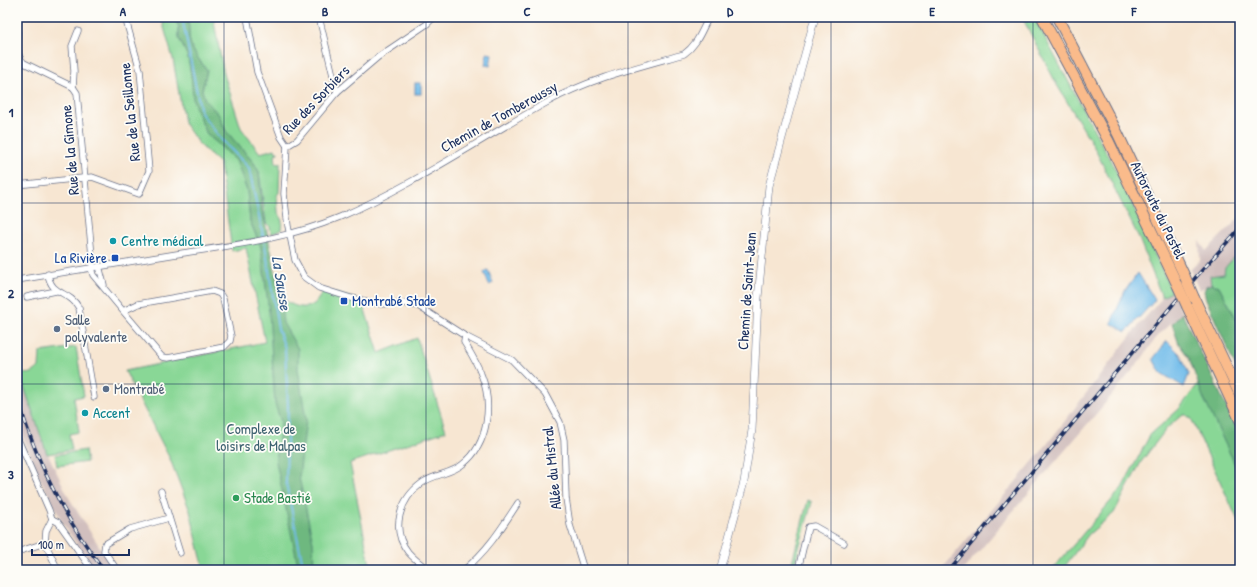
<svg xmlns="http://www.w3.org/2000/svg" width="1257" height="587" viewBox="0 0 1257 587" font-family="'Patrick Hand',sans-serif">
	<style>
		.industrial { fill: #d1bfbe }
		.green { fill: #89d796; stroke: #52837a }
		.forest { fill: #6eb87f; stroke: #44746e }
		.water { fill: #71bcea; stroke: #4676a4 }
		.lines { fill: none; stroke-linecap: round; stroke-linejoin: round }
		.stream { stroke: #71bcea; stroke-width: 2 }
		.minor-casing { stroke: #686f87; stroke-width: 7 }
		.tertiary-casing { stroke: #686f87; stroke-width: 8 }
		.motorway-casing { stroke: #686f87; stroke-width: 12 }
		.minor { stroke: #fff; stroke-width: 5.5 }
		.tertiary { stroke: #fff; stroke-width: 7 }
		.motorway { stroke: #fabb8b; stroke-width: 10 }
		.rail-casing { stroke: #1b2f5e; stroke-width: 3.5 }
		.rail { stroke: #fdfcf7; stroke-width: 2; stroke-dasharray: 6; stroke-linecap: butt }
		.motorway-bridge-casing { stroke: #686f87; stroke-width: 12; stroke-linecap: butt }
		.motorway-bridge { stroke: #fabb8b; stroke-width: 10 }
		.grid { fill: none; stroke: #1b2f5e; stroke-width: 1; stroke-opacity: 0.55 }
		.culture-dot { fill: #0f9aa8; stroke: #fdfcf7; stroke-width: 1.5 }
		.transit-dot { fill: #1a4fb4; stroke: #fdfcf7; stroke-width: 1.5 }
		.service-dot { fill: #5c6f8a; stroke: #fdfcf7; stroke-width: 1.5 }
		.leisure-dot { fill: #2e9e5b; stroke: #fdfcf7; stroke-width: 1.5 }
		.labels { text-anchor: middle; stroke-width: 3.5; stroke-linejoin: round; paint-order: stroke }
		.street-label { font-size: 15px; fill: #1b2f5e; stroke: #fdfcf7 }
		.culture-label { font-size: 15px; fill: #0d838f; stroke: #fdfcf7; text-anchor: start }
		.transit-label { font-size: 15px; fill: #164399; stroke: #fdfcf7; text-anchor: end }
		.service-label { font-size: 15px; fill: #4e5e75; stroke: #fdfcf7; text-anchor: start }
		.park-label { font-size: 15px; fill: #3c616f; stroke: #fdfcf7 }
		.leisure-label { font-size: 15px; fill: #27864d; stroke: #fdfcf7; text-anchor: start }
		.water-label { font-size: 16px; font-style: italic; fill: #355988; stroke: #fdfcf7 }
		.neatline { fill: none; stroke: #1b2f5e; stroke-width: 1.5 }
		.grid-label { font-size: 13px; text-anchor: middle; font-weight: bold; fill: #1b2f5e }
	</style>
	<rect width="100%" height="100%" fill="#fdfcf7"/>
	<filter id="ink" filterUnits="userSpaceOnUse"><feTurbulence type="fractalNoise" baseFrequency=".025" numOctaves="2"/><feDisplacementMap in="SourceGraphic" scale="8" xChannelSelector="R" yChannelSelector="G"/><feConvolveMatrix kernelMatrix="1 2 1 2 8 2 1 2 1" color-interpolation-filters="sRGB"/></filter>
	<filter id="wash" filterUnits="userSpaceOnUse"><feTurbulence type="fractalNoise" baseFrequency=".012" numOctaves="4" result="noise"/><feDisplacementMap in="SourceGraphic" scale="16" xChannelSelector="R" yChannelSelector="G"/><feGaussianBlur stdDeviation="0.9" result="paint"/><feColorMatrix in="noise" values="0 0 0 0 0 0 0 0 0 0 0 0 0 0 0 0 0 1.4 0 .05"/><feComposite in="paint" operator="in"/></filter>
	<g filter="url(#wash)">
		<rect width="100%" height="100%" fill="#f7e6d2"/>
		<g class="industrial">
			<path d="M 1240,217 L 1240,250 L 1225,268 L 1224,274 L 1210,276 L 1211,284 L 1199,290 L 1190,270 L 1200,260 L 1199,241 L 1206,251 Z"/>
			<path d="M 1172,292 L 1182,313 L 1158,335 L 1141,360 L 1102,407 L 963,570 L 941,570 L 1041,452 L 1138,326 L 1163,297 Z"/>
			<path d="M 17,365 L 44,446 L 69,498 L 114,570 L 94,570 L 64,525 L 40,478 L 17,423 Z"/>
		</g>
		<g class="green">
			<path d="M 161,17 L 175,17 L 179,28 L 179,38 L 188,57 L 197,112 L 207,134 L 236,160 L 247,191 L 250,221 L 261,247 L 266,288 L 278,284 C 279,288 279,292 281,296 C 288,305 305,312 315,303 C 318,300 321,294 324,290 L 362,301 L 379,353 L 417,338 L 446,431 L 350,463 L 371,570 L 204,570 L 190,511 L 170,459 L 125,371 L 265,342 L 246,248 L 232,251 L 220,164 L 199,144 L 184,123 L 173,59 Z"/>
			<path d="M 187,17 L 213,17 L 224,74 L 241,128 L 260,153 L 275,149 L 276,152 L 278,152 L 278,153 L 275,154 L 276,164 L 280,163 L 279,193 L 277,195 L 278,212 L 282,221 L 281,230 L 271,234 L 270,227 L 266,223 L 259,172 L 254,163 L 226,131 L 219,115 L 205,100 L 202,91 L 207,70 C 199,60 190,49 189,36 C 189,29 189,24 187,17 Z"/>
			<path d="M 1022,17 L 1034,17 L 1123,184 L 1172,292 L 1162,297 L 1138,236 L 1093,145 L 1057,85 Z"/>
			<path d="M 1240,250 L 1240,326 L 1219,286 L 1211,284 L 1210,276 L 1224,274 L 1225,268 Z"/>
			<path d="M 76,347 L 84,396 L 74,398 L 79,432 L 69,434 L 72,450 L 47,454 L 19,372 C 29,375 32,374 39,367 L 40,352 Z"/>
			<path d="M 1198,384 L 1240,475 L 1240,525 L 1191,418 L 1183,414 L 1167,428 L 1141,462 L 1114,513 L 1089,534 L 1062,570 L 1052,570 L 1122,488 L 1150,435 L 1179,409 Z"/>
			<path d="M 85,450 L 87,462 L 57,466 L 55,455 Z"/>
			<path d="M 808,500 L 812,502 L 793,570 L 790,570 Z"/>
		</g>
		<g class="forest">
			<path d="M 175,17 L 187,17 C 189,24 189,29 189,36 C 190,49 199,60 207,70 L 202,90 L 205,100 L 219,115 L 226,131 L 254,163 L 259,172 L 262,207 L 280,294 L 283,323 L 298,349 L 298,369 L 306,420 L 299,477 L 313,542 L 314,570 L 299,570 L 276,462 L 281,422 L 275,404 L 269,312 L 261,247 L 250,221 L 247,191 L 236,160 L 207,134 L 197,112 L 193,99 L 191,74 L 188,57 L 179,38 L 179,28 Z"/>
			<path d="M 1211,284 L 1219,286 L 1240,326 L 1240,377 L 1206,299 L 1204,291 L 1206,286 Z"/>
			<path d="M 1182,313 L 1240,435 L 1240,475 L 1203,397 L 1189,358 L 1179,344 L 1172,324 Z"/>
		</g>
		<g class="water">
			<path d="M 487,53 L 492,54 L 490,66 L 485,65 Z"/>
			<rect x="415" y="83" width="6" height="11"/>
			<path d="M 488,270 L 493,283 L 489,285 L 484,272 Z"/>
			<path d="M 1138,273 L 1155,300 L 1126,332 L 1111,323 L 1125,291 Z"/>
			<path d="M 1167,341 L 1180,354 L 1189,374 L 1184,387 L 1161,373 L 1153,359 Z"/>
		</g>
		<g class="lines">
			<path class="stream" d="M 182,17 L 201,113 L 221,139 L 249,168 L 265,245 L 278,329 L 285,348 L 288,406 L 286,483 L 304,570"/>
		</g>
	</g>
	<g filter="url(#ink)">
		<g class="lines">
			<defs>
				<g id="minor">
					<path d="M 18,17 C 18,31 13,53 24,63 L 73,87 L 77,93 L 93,267"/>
					<path d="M 247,17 L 257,72 L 281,137 L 287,146"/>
					<path d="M 319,17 L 337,92"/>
					<path d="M 73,87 L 74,71 L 72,46 L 78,31"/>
					<path d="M 287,146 L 284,194 L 288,226 L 295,260 L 304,277 L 319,288 L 351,298 L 381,304 L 403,303 L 418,306 L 465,336 L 512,360 L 545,394 L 560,422 L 564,440 L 566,498 L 570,525 L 584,570"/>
					<path d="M 287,146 L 297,140 L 337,92 L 378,57 L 427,24 L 434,17"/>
					<path d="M 17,185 L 92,177 L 139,194 L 149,171 L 140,70 L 125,17"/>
					<path d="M 99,266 L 104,285"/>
					<path d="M 91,268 L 93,275 L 123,311 L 138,304 L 212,291 L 220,294 L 223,299 L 231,336 L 230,341 L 224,347 L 168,358 L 162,357 L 123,311"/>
					<path d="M 48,274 C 51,296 69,290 79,308 L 94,397"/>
					<path d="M 17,280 C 72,271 128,262 183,253 C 236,245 290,238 340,217 C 412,186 477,141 546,103 C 588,79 638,67 684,54 C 698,44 701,31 709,17"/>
					<path d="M 27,297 L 56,291"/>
					<path d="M 17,437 L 49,510 L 52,519"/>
					<path d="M 161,491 L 180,553"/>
					<path d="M 52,519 L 58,522 L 92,570"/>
					<path d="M 52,519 L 46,531 L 45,543 L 58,570"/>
					<path d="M 17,552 L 45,543"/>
					<path d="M 117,570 L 104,551 L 105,544 L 130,529 L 169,518"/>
					<path d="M 429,570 C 422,565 414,559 408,552 C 390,529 400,499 422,483 C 434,474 452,474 463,464 C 489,444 493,403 481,374 C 477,363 470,352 464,342 L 465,336"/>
					<path d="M 464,570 C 488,550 501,529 518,503"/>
					<path d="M 798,570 L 808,527 L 814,526 L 844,543"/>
				</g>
				<path id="tertiary" d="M 720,570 L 744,482 L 752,430 L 758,298 L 769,186 L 815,17"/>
				<g id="motorway">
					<path d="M 1042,17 L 1108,140 L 1178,286"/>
					<path d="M 1057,17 L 1118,134 L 1185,277"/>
					<path d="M 1194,298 L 1240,395"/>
					<path d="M 1187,306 L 1240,420"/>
				</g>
			</defs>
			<use href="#minor" class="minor-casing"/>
			<use href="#tertiary" class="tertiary-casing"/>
			<use href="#motorway" class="motorway-casing"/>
			<use href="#minor" class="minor"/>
			<use href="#tertiary" class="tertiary"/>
			<use href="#motorway" class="motorway"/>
			<defs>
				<g id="rail">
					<path d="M 17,396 C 35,458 64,519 104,570"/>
					<path d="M 949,570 L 1196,277 L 1240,228"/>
				</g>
			</defs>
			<use href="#rail" class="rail-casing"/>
			<use href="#rail" class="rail"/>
			<defs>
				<g id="motorway-bridge">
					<path d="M 1185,277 L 1194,298"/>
					<path d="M 1178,286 L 1187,306"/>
				</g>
			</defs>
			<use href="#motorway-bridge" class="motorway-bridge-casing"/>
			<use href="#motorway-bridge" class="motorway-bridge"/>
		</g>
	</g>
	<path class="grid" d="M 224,17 L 224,570M 426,17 L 426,570M 628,17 L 628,570M 831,17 L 831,570M 1033,17 L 1033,570M 17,203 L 1240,203M 17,384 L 1240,384"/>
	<g class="culture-dot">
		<circle cx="113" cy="241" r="4"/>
		<circle cx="85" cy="413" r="4"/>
	</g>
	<g class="transit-dot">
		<rect x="111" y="254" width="8" height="8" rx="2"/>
		<rect x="340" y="297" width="8" height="8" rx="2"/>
	</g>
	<g class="service-dot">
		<circle cx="57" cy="329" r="4"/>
		<circle cx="106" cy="389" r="4"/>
	</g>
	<circle class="leisure-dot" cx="236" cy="498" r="4"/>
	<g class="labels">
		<g class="street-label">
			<text transform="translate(316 100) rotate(-46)" y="5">Rue des Sorbiers</text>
			<text transform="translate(130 112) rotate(-96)" y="5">Rue de la Seillonne</text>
			<text transform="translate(499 117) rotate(-29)" y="5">Chemin de Tomberoussy</text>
			<text transform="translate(70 150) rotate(-95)" y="5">Rue de la Gimone</text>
			<text transform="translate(1158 210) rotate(64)" y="5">Autoroute du Pastel</text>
			<text transform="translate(747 291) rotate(-86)" y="5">Chemin de Saint-Jean</text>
			<text transform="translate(552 468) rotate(-96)" y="5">Allée du Mistral</text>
		</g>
		<g class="culture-label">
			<text x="121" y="246">Centre médical</text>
			<text x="93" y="418">Accent</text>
		</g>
		<g class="transit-label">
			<text x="107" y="263">La Rivière</text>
			<text x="352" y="306" text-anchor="start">Montrabé Stade</text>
		</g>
		<g class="service-label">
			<text x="65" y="325">Salle<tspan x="65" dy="17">polyvalente</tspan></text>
			<text x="114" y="394">Montrabé</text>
		</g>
		<g class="park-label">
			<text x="261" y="434">Complexe de<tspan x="261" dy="17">loisirs de Malpas</tspan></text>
		</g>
		<g class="leisure-label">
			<text x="244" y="503">Stade Bastié</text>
		</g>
		<g class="water-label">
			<text transform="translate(282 283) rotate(81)" y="6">La Sausse</text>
		</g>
	</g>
	<rect width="1257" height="587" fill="none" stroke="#fdfcf7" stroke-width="44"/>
	<path d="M32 549v6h97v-6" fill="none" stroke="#1b2f5e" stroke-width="2"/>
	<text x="38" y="549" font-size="12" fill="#1b2f5e" stroke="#fdfcf7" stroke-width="3" paint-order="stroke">100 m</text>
	<rect x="22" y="22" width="1213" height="543" class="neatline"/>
	<g class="grid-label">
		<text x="123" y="16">A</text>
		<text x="325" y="16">B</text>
		<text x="527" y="16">C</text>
		<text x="730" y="16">D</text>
		<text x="932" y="16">E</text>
		<text x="1134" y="16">F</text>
		<text x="11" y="117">1</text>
		<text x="11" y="298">2</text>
		<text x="11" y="479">3</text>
	</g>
</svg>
